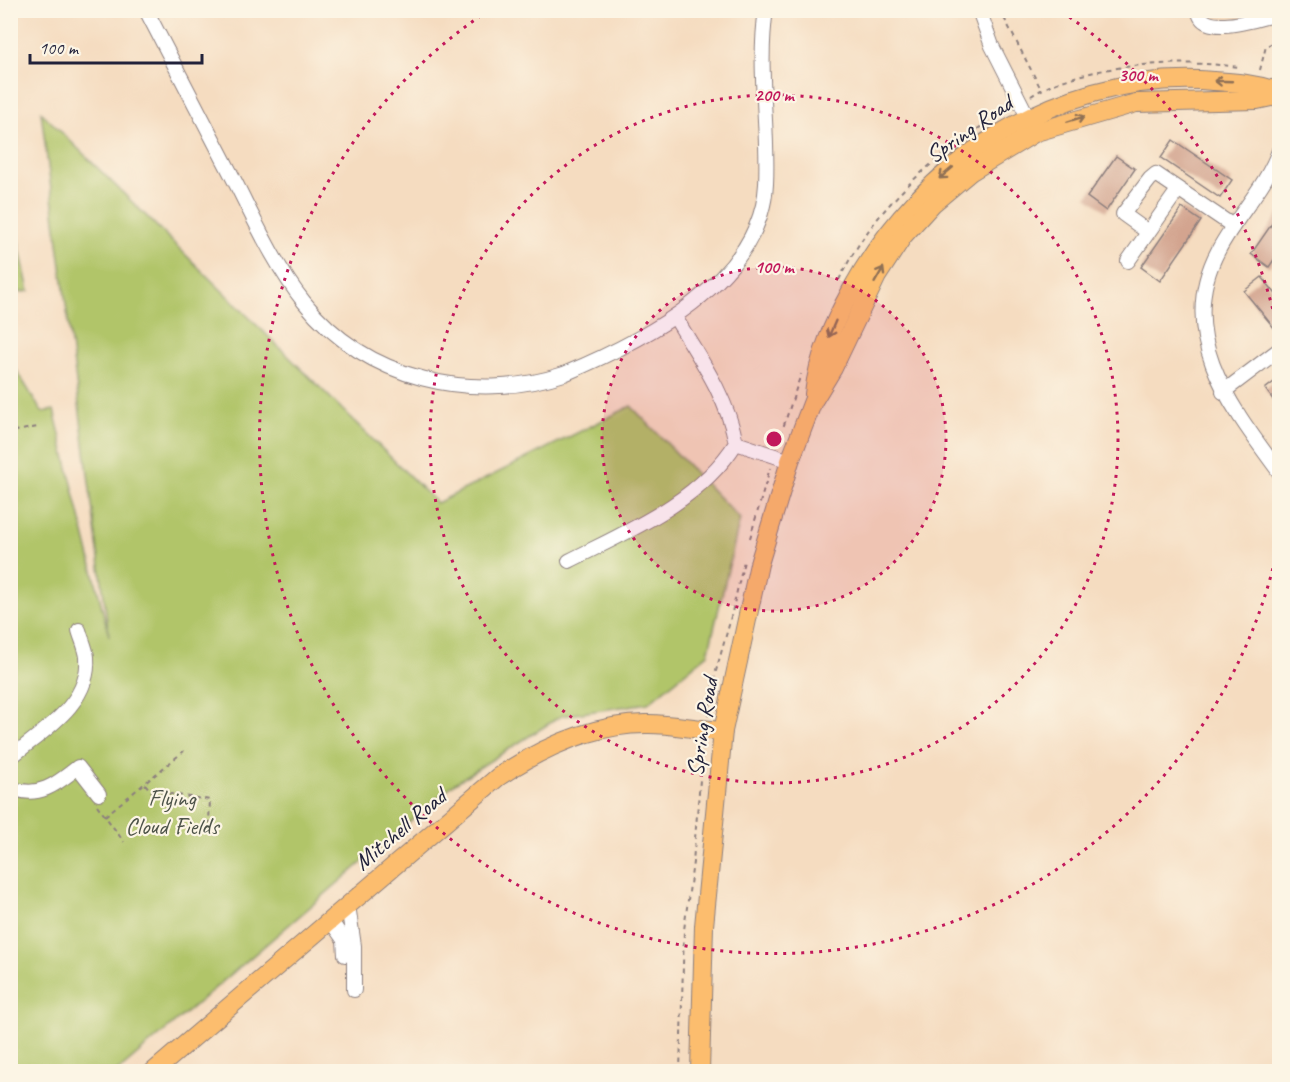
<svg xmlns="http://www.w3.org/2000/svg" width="1290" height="1082" viewBox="0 0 1290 1082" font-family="Caveat,sans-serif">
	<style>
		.green { fill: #b1c569; stroke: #6a7452; stroke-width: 1.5 }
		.building { fill: #d3a48f }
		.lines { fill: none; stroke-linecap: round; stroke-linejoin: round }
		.minor-casing { stroke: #8c7f7e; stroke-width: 16 }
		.major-casing { stroke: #8c7f7e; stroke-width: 20 }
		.path { stroke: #8c7f7e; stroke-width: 2; stroke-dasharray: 4.5 4.5; stroke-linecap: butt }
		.minor { stroke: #fff; stroke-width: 14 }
		.major { stroke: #fcbd6e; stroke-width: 18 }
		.oneway { stroke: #8f7054 }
		.ring { fill: none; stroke: #c2185b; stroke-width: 3; stroke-dasharray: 3 6 }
		.labels { text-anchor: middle; stroke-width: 4.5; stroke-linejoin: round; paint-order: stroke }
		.street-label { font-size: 24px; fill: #22223b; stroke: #fcf5e5 }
		.park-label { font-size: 24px; fill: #4d5349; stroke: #fcf5e5 }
		.centre { fill: #c2185b; stroke: #fcf5e5; stroke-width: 3 }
		.ring-label { font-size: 18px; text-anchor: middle; font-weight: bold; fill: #c2185b; stroke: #fcf5e5; stroke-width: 4.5; stroke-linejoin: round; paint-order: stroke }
	</style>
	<rect width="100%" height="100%" fill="#fcf5e5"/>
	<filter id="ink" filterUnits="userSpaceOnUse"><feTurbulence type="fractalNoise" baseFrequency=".0167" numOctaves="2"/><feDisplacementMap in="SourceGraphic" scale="12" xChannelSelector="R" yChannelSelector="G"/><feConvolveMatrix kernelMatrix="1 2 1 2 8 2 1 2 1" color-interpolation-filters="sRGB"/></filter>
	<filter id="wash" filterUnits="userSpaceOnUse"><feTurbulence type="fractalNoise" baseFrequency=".008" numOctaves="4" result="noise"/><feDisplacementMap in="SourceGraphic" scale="24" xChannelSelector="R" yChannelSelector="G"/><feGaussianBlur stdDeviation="1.35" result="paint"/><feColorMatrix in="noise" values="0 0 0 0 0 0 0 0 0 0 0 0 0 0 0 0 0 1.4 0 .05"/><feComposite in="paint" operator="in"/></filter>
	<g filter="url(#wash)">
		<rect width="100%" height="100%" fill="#f5dcc0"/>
		<g class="green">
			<path d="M 41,112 L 437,503 L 631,406 L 740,519 L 708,654 L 648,703 L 561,716 L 455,783 L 118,1071 L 11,1071 L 10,360 L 42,412 L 54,410 L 109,636 Z"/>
			<path d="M 11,208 L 29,291 L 15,293 L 11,311 Z"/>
		</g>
		<g id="blocks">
			<g class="building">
				<path d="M 1173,140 L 1232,180 L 1220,198 L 1161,158 Z"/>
				<path d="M 1116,156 L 1135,169 L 1106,211 L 1087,197 Z"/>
				<path d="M 1182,208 L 1201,221 L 1160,281 L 1141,267 Z"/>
				<path d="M 1280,212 L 1280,251 L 1269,267 L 1251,254 Z"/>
				<path d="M 1262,277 L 1280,299 L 1280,325 L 1275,329 L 1244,291 Z"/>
				<path d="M 1274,382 L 1280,389 L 1278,406 L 1265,389 Z"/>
			</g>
		</g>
	</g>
	<g filter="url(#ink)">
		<use href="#blocks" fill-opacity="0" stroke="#8c7f7e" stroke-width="1.5"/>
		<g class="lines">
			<defs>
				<g id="minor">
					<path d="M 146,10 C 174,64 202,118 230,172 C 253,216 273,263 304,302 C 366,380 473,404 564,374 C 643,341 761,281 766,184 C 769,125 757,69 766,10"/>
					<path d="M 979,10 L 992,46 L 1032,125"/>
					<path d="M 1199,10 C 1200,39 1262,18 1280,13"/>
					<path d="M 1280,148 C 1267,186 1237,215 1219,249 C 1173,334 1232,408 1280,473"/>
					<path d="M 1148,232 L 1123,214 L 1150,179 L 1156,174 L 1233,226"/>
					<path d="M 1128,261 L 1178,190"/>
					<path d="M 1223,392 L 1280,349"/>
					<path d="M 736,443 L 790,461"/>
					<path d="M 569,561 C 628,531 699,502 736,443 C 727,396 699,357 675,317"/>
					<path d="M 10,758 C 42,731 91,704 87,657 C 86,648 81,638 79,630"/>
					<path d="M 10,787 C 37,800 57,784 78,767 L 99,794"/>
					<path d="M 348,905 L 354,946 L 354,990"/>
					<path d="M 330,920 L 344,940 L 345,955"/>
				</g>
				<g id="major">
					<path d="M 814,394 C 818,356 834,322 852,289 C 921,163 1054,75 1199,80 C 1231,82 1250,82 1280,92"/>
					<path d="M 153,1072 L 498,777 C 543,747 594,723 649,724 C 673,724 698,730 723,731"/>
					<path d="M 700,1072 L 704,926 L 723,731 L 759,564 L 790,461 L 813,401 L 833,368 L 877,276 L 903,236 L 933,203 L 970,172 L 1036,132 L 1136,103 L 1257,100 L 1280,95"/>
				</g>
			</defs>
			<use href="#minor" class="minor-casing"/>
			<use href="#major" class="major-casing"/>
			<g class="path">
				<path d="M 1000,10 L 1041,89"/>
				<path d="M 1260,70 L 1266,46 L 1280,40"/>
				<path d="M 1031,96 C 1081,63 1181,59 1239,67"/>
				<path d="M 839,280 C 875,204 940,151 1010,108"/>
				<path d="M 10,412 L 16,431 L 37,427"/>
				<path d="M 778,443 L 801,374"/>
				<path d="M 750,538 L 770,468"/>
				<path d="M 708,716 L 714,678 L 729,625 L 744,561"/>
				<path d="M 145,784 L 151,791 L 210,800 L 209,822 L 217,823"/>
				<path d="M 97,805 L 124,842"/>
				<path d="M 105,816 L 184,751"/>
				<path d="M 680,1072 L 684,930 L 693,862 L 703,745"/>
			</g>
			<use href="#minor" class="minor"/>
			<use href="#major" class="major"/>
		</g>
		<defs><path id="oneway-shaft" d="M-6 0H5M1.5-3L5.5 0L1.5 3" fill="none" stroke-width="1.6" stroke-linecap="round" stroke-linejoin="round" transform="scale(1.5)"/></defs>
		<g class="oneway">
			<use href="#oneway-shaft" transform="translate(1223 81) rotate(-178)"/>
			<use href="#oneway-shaft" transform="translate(1076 119) rotate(-17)"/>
			<use href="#oneway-shaft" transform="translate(946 173) rotate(140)"/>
			<use href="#oneway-shaft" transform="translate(879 275) rotate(-60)"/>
			<use href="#oneway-shaft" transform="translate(832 329) rotate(113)"/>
		</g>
	</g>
	<circle cx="774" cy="439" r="172" fill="#c2185b" fill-opacity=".12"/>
	<g class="ring">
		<circle cx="774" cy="439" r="172"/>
		<circle cx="774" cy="439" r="344"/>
		<path d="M1279 542A515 515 0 1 1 486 12M1062 12A515 515 0 0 1 1279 336"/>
	</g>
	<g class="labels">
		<g class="street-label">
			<text transform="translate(969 129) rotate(-35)" y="8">Spring Road</text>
			<text transform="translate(702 727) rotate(-81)" y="8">Spring Road</text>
			<text transform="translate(400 829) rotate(-40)" y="8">Mitchell Road</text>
		</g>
		<g class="park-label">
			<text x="172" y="806">Flying<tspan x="172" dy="28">Cloud Fields</tspan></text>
		</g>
	</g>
	<circle cx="774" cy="439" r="9" class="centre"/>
	<g class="ring-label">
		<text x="1138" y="81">300 m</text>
		<text x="774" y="101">200 m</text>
		<text x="774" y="273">100 m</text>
	</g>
	<rect width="1290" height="1082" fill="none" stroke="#fcf5e5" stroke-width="36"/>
	<path d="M30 54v9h172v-9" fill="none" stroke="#22223b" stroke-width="3"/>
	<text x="39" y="54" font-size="18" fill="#22223b" stroke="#fcf5e5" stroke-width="4.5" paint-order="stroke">100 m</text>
</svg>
